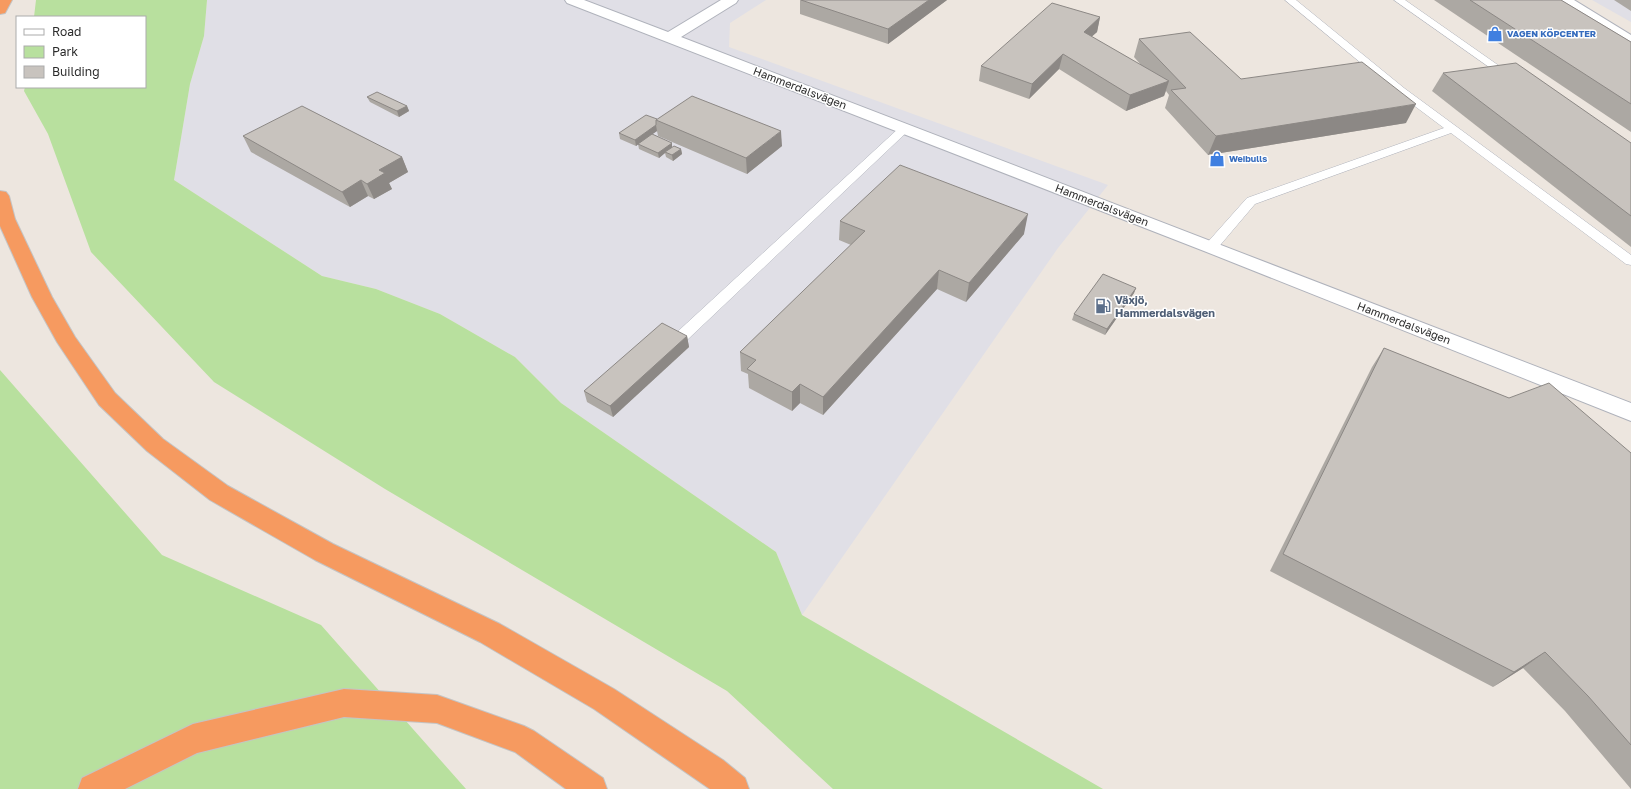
<svg xmlns="http://www.w3.org/2000/svg" width="1631" height="789" viewBox="0 0 1631 789" font-family="'Golos Text',sans-serif">
	<style>
		.industrial { fill: #e0dfe6 }
		.green { fill: #b8e09e }
		.lines { fill: none; stroke-linecap: round; stroke-linejoin: round }
		.service-casing { stroke: #afb2bb; stroke-width: 1 }
		.minor-casing { stroke: #afb2bb; stroke-width: 2 }
		.motorway-casing { stroke: #c4c4c4; stroke-width: 2 }
		.service { fill: #fff; fill-rule: evenodd }
		.minor { fill: #fff; fill-rule: evenodd }
		.motorway { fill: #f69a60; fill-rule: evenodd }
		.wall { fill: #aca8a3 }
		.shaded-wall { fill: #8c8885 }
		.building { fill: #c8c3be; stroke: #8c8885 }
		.labels { text-anchor: middle; stroke-width: 3; stroke-linejoin: round; paint-order: stroke }
		.far-shop-label { font-size: 9px; font-weight: bold; fill: #366cbe; stroke: #fff; text-anchor: start }
		.street-label { font-size: 11px; fill: #2c2c2c; stroke: #fff }
		.service-label { font-size: 11px; font-weight: bold; fill: #4e5e75; stroke: #fff; text-anchor: start }
	</style>
	<rect width="100%" height="100%" fill="#ede6df"/>
	<g class="industrial">
		<path d="M 207,0 L 766,0 L 730,23 L 729,47 L 1108,185 L 1058,248 L 802,615 L 776,552 L 561,403 L 515,357 L 440,314 L 376,289 L 322,276 L 174,180 L 190,84 L 204,36 Z"/>
		<path d="M 1592,0 L 1631,0 L 1631,22 Z"/>
	</g>
	<g class="green">
		<path d="M 36,0 L 207,0 L 204,36 L 190,84 L 174,180 L 322,276 L 376,289 L 440,314 L 515,357 L 561,403 L 776,552 L 802,615 L 1103,789 L 833,789 L 727,691 L 385,489 L 214,382 L 91,252 L 48,134 L 24,91 L 25,87 L 145,87 L 145,17 L 34,17 Z"/>
		<path d="M 0,370 L 162,555 L 321,625 L 466,789 L 0,789 Z"/>
	</g>
	<g class="lines">
		<defs>
			<g id="service">
				<path d="M 1285,0 L 1296,0 L 1404,88 L 1631,255 L 1631,265 L 1626,264 L 1451,133 L 1255,204 L 1216,250 L 1211,251 L 1206,250 L 1205,247 L 1206,244 L 1247,198 L 1444,128 L 1396,92 Z"/>
				<path d="M 1394,0 L 1405,0 L 1515,77 L 1510,80 L 1506,79 Z"/>
				<path d="M 904,126 L 910,129 L 908,131 L 685,342 L 680,343 L 675,342 L 673,338 L 675,334 L 900,127 Z"/>
			</g>
			<g id="minor">
				<path d="M 565,0 L 584,0 L 668,32 L 721,0 L 738,0 L 736,3 L 681,37 L 1631,403 L 1631,421 L 1204,251 L 567,3 Z"/>
				<path d="M 1557,0 L 1574,0 L 1631,35 L 1631,45 L 1626,44 L 1559,3 Z"/>
			</g>
			<g id="motorway">
				<path d="M 0,0 L 12,0 L 5,13 L 0,14 Z"/>
				<path d="M 0,191 L 6,192 L 9,196 L 15,219 L 52,297 L 75,337 L 115,393 L 163,439 L 228,486 L 333,544 L 500,624 L 614,689 L 723,760 L 745,778 L 749,789 L 710,789 L 594,709 L 480,642 L 315,560 L 210,500 L 147,451 L 99,405 L 57,342 L 32,297 L 0,226 Z"/>
				<path d="M 344,689 L 437,695 L 524,726 L 534,731 L 603,778 L 607,789 L 566,789 L 515,752 L 437,723 L 344,717 L 197,753 L 125,789 L 78,789 L 82,778 L 193,724 Z"/>
			</g>
		</defs>
		<use href="#service" class="service-casing"/>
		<use href="#minor" class="minor-casing"/>
		<use href="#motorway" class="motorway-casing"/>
		<use href="#service" class="service"/>
		<use href="#minor" class="minor"/>
		<use href="#motorway" class="motorway"/>
	</g>
	<g class="wall">
		<path d="M 800,0 L 947,0 L 888,44 L 800,14 Z"/>
		<path d="M 1434,0 L 1561,0 L 1631,42 L 1631,132 Z"/>
		<path d="M 1614,0 L 1631,0 L 1631,11 Z"/>
		<path d="M 1100,17 L 1097,32 L 1091,37 L 1141,65 L 1134,57 L 1139,39 L 1241,79 L 1406,123 L 1208,155 L 1165,108 L 1169,95 L 1166,91 L 1164,96 L 1126,111 L 1059,69 L 1029,99 L 979,81 L 981,66 Z"/>
		<path d="M 1443,73 L 1631,143 L 1631,247 L 1432,91 Z"/>
		<path d="M 367,97 L 407,106 L 409,111 L 399,117 L 370,102 Z"/>
		<path d="M 657,119 L 782,146 L 747,174 L 658,136 L 657,131 L 652,134 L 672,147 L 681,149 L 682,154 L 673,161 L 666,157 L 665,153 L 659,158 L 639,149 L 638,144 L 636,146 L 620,139 L 619,133 Z"/>
		<path d="M 243,136 L 402,157 L 408,172 L 389,183 L 392,189 L 374,199 L 368,196 L 350,207 L 251,152 Z"/>
		<path d="M 840,221 L 1024,234 L 966,302 L 937,289 L 823,415 L 800,403 L 792,411 L 749,388 L 748,374 L 741,371 L 740,352 L 851,245 L 839,240 Z"/>
		<path d="M 1136,288 L 1134,293 L 1105,335 L 1072,320 L 1074,314 Z"/>
		<path d="M 687,336 L 689,347 L 613,417 L 587,402 L 584,391 Z"/>
		<path d="M 1384,348 L 1631,453 L 1631,789 L 1565,711 L 1523,668 L 1493,687 L 1270,571 L 1372,367 Z"/>
	</g>
	<g class="shaded-wall">
		<path d="M 929,0 L 947,0 L 888,44 L 888,29 Z"/>
		<path d="M 1100,17 L 1097,32 L 1080,47 L 1084,32 Z"/>
		<path d="M 1063,54 L 1059,69 L 1029,99 L 1032,84 Z"/>
		<path d="M 1169,81 L 1164,96 L 1126,111 L 1130,95 Z"/>
		<path d="M 1416,104 L 1406,123 L 1208,155 L 1216,136 Z"/>
		<path d="M 407,106 L 409,111 L 399,117 L 397,111 Z"/>
		<path d="M 656,125 L 657,131 L 636,146 L 635,140 Z"/>
		<path d="M 781,131 L 782,146 L 747,174 L 746,158 Z"/>
		<path d="M 672,143 L 672,148 L 665,152 L 665,153 L 659,158 L 658,153 Z"/>
		<path d="M 681,149 L 682,154 L 673,161 L 672,155 Z"/>
		<path d="M 402,157 L 408,172 L 389,183 L 392,189 L 374,199 L 367,184 L 379,170 Z"/>
		<path d="M 361,180 L 368,196 L 350,207 L 342,192 Z"/>
		<path d="M 1028,214 L 1024,234 L 966,302 L 969,283 Z"/>
		<path d="M 939,270 L 937,289 L 823,415 L 823,397 Z"/>
		<path d="M 1136,288 L 1134,293 L 1105,335 L 1107,329 Z"/>
		<path d="M 687,336 L 689,347 L 613,417 L 610,406 Z"/>
		<path d="M 800,384 L 800,403 L 792,411 L 792,392 Z"/>
		<path d="M 1545,652 L 1523,668 L 1493,687 L 1514,672 Z"/>
	</g>
	<g class="building">
		<path d="M 801,0 L 929,0 L 888,29 Z"/>
		<path d="M 1470,0 L 1561,0 L 1631,42 L 1631,104 Z"/>
		<path d="M 1052,3 L 1100,17 L 1084,32 L 1169,81 L 1130,95 L 1063,54 L 1032,84 L 981,66 Z"/>
		<path d="M 1190,32 L 1241,79 L 1362,62 L 1416,104 L 1216,136 L 1171,90 L 1186,88 L 1139,39 Z"/>
		<path d="M 1516,63 L 1631,143 L 1631,216 L 1443,73 Z"/>
		<path d="M 377,92 L 407,106 L 397,111 L 367,97 Z"/>
		<path d="M 692,96 L 781,131 L 746,158 L 656,120 Z"/>
		<path d="M 302,106 L 402,157 L 379,170 L 385,173 L 367,184 L 361,180 L 342,192 L 243,136 Z"/>
		<path d="M 646,115 L 657,119 L 656,120 L 656,125 L 635,140 L 619,133 Z"/>
		<path d="M 652,134 L 672,143 L 658,153 L 638,144 Z"/>
		<path d="M 674,146 L 681,149 L 672,155 L 665,152 Z"/>
		<path d="M 900,165 L 1028,214 L 969,283 L 939,270 L 823,397 L 800,384 L 792,392 L 747,369 L 756,360 L 740,352 L 865,231 L 840,221 Z"/>
		<path d="M 1103,274 L 1136,288 L 1107,329 L 1074,314 Z"/>
		<path d="M 662,323 L 687,336 L 610,406 L 584,391 Z"/>
		<path d="M 1384,348 L 1509,398 L 1549,383 L 1631,453 L 1631,745 L 1588,696 L 1545,652 L 1514,672 L 1283,554 Z"/>
	</g>
	<defs>
		<symbol id="shop-bare" viewBox="-9 -9 18 18"><path d="M-5-2.5h2.3a2.7 3.5 0 0 1 5.4 0H5L5.5 6h-11ZM-1.5-2.5h3a1.5 2.3 0 0 0-3 0Z" fill="#3f7fe0" stroke="#fff" stroke-width="2.5" paint-order="stroke"/></symbol>
		<symbol id="fuel-bare" viewBox="-9 -9 18 18"><path d="M-5.5-6h7V0h2V4h1.3V-2.5L3-4.5l.8-.8L6-3V5H2.5V1h-1V6h-7ZM-4.2-4.7v3.2H.2V-4.7Z" fill="#5c6f8a" stroke="#fff" stroke-width="2.5" paint-order="stroke"/></symbol>
	</defs>
	<g fill-rule="evenodd">
		<use href="#shop-bare" x="1484" y="23" width="22" height="22"/>
		<use href="#shop-bare" x="1206" y="148" width="22" height="22"/>
		<use href="#fuel-bare" x="1092" y="295" width="22" height="22"/>
	</g>
	<g class="labels">
		<g class="far-shop-label">
			<text x="1507" y="37">VAGEN KÖPCENTER</text>
			<text x="1229" y="162">Weibulls</text>
		</g>
		<g class="street-label">
			<text transform="translate(800 88) rotate(21)" y="4">Hammerdalsvägen</text>
			<text transform="translate(1102 205) rotate(21)" y="4">Hammerdalsvägen</text>
			<text transform="translate(1404 323) rotate(21)" y="4">Hammerdalsvägen</text>
		</g>
		<g class="service-label">
			<text x="1115" y="304">Växjö,<tspan x="1115" dy="13">Hammerdalsvägen</tspan></text>
		</g>
	</g>
	<rect x="16" y="16" width="130" height="72" fill="#ffffff" stroke="#ababab"/>
	<rect x="24" y="29" width="20" height="6" fill="#ffffff" stroke="#ababab"/>
	<text x="52" y="36" font-size="12" fill="#2c2c2c">Road</text>
	<rect x="24" y="46" width="20" height="12" fill="#b8e09e" stroke="#ababab"/>
	<text x="52" y="56" font-size="12" fill="#2c2c2c">Park</text>
	<rect x="24" y="66" width="20" height="12" fill="#c8c3be" stroke="#ababab"/>
	<text x="52" y="76" font-size="12" fill="#2c2c2c">Building</text>
</svg>
